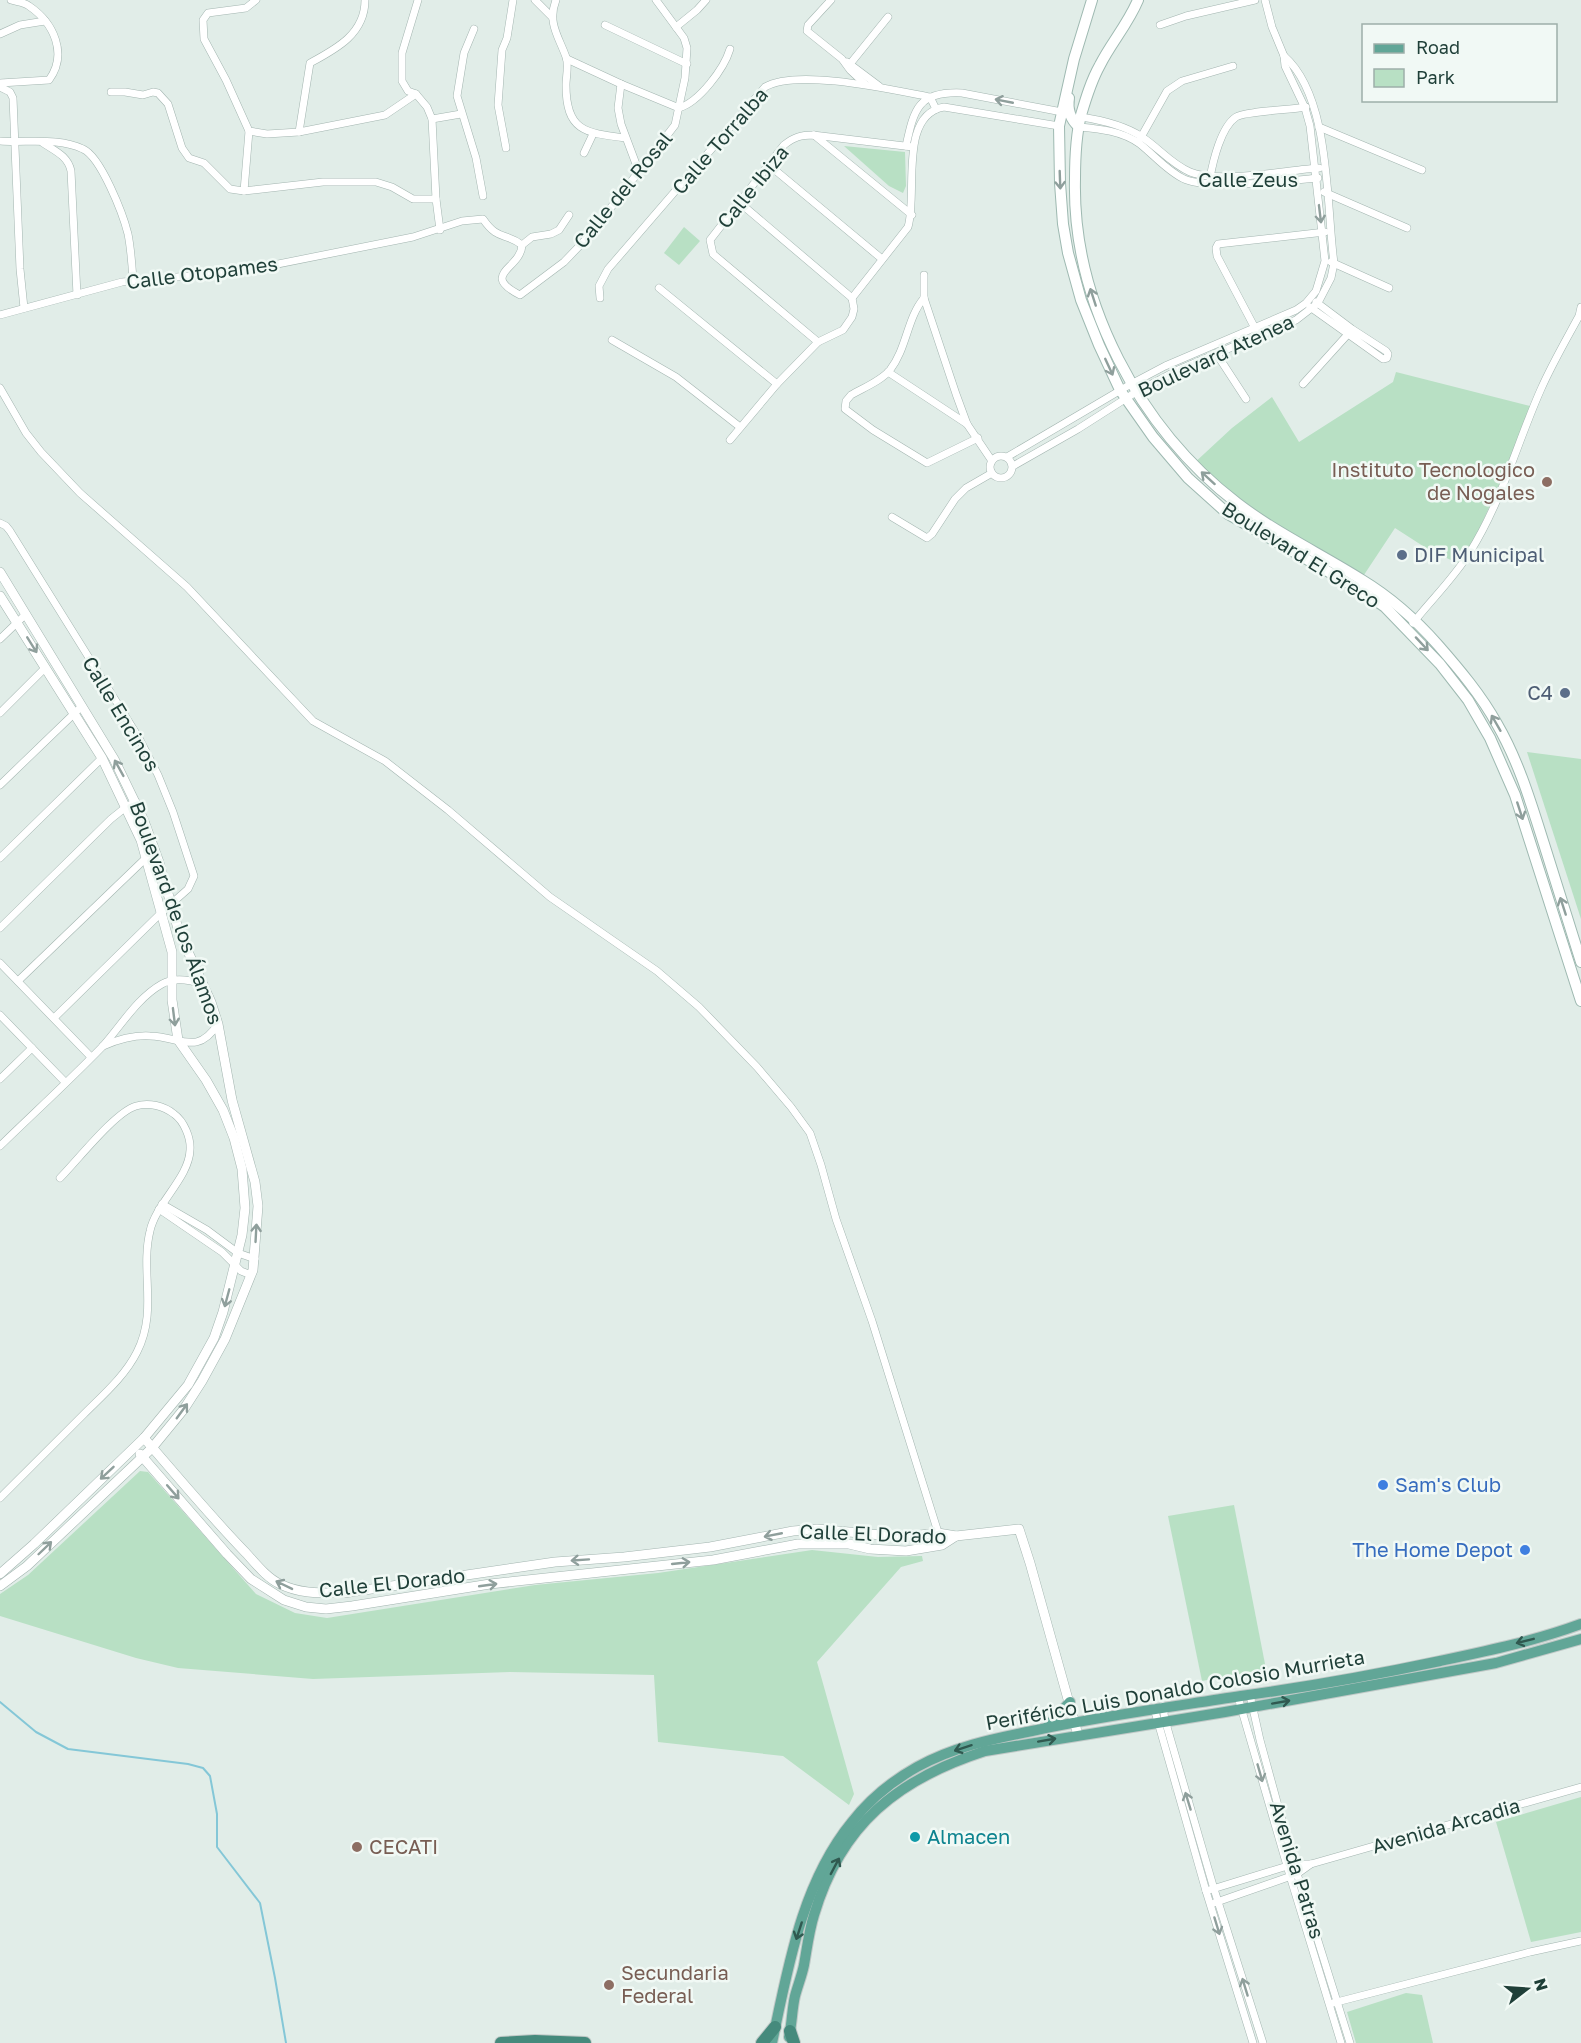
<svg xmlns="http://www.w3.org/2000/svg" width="1581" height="2043" viewBox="0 0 1581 2043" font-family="'Golos Text',sans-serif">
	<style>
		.green { fill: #b8e0c4 }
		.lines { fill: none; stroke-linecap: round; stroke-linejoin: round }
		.stream { stroke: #84c7d7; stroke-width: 2 }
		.minor-casing { stroke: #a3b5b0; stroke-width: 8 }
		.tertiary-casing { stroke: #a3b5b0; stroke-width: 10 }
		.secondary-casing { stroke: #9eb9b1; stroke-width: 12 }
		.primary-casing { stroke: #c0c9c7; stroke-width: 12 }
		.trunk-casing { stroke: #c0c9c7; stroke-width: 14 }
		.minor { stroke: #fff; stroke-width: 7 }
		.tertiary { stroke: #fff; stroke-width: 9 }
		.secondary { stroke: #fff; stroke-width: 10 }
		.primary { stroke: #61a697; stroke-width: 10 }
		.trunk { stroke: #458a7c; stroke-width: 12 }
		.oneway { stroke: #8f9f9c }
		.oneway2 { stroke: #305950 }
		.education-dot { fill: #8d6e63; stroke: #f1f9f5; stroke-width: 2 }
		.service-dot { fill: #5c6f8a; stroke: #f1f9f5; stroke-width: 2 }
		.shop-dot { fill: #3f7fe0; stroke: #f1f9f5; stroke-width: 2 }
		.culture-dot { fill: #0f9aa8; stroke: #f1f9f5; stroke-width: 2 }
		.labels { text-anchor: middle; stroke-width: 5; stroke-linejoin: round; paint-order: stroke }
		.street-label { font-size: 20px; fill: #1f3f38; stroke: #f1f9f5 }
		.education-label { font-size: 20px; fill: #785e54; stroke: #f1f9f5; text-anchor: start }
		.service-label { font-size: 20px; fill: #4e5e75; stroke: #f1f9f5; text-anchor: start }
		.shop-label { font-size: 20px; fill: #366cbe; stroke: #f1f9f5; text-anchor: start }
		.culture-label { font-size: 20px; fill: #0d838f; stroke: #f1f9f5; text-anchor: start }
	</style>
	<rect width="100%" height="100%" fill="#e1ede8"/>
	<g class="green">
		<path d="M 844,146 L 905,152 L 906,186 L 903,193 L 889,186 Z"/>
		<path d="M 684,227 L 700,241 L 679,265 L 664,253 Z"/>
		<path d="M 1396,372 L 1534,407 L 1470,550 L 1457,563 L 1426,548 L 1395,528 L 1358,584 L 1191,466 L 1232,428 L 1272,397 L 1299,442 L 1393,382 Z"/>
		<path d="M 1527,752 L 1581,759 L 1581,919 Z"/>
		<path d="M 140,1471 L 148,1472 L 256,1594 L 295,1613 L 327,1618 L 535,1585 L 658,1573 L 812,1550 L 878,1557 L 922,1556 L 923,1561 L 901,1567 L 817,1662 L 854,1794 L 849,1805 L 783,1756 L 658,1742 L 654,1675 L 510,1672 L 313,1679 L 178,1668 L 136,1658 L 0,1616 L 0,1594 L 28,1575 Z"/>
		<path d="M 1234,1505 L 1266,1669 L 1202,1681 L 1168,1516 Z"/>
		<path d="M 1581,1797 L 1581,1932 L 1531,1942 L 1496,1822 Z"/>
		<path d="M 1406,1993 L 1422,1995 L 1433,2043 L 1356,2043 L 1347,2012 Z"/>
	</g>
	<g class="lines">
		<path class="stream" d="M 0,1702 L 36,1732 L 68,1749 L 188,1764 L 203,1768 L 210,1776 L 217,1814 L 217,1847 L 260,1903 L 275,1978 L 286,2043"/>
		<defs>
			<g id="minor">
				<path d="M 256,0 L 246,8 L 208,13 L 203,20 L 204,39 L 226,80 L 249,131 L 267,134 L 299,132 L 385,115 L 416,94"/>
				<path d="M 418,0 L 402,53 L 402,81 L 408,91 L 416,94 L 427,107 L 432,119 L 436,199 L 440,230"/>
				<path d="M 535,0 L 552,17"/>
				<path d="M 556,0 C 547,23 559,37 566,57 C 569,65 566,77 566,85 C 566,131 585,133 625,138"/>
				<path d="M 831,0 L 808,25 L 807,31 L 842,59 L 850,70 L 865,84"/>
				<path d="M 605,25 L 687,64"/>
				<path d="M 1160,25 L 1186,16 L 1255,0"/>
				<path d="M 676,27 L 697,10 L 706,0"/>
				<path d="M 474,29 L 464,53 L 457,96 L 476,158 L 483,196"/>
				<path d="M 0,34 L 20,25 L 45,21"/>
				<path d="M 567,59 L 621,84 L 679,108 C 699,102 724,69 730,49"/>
				<path d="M 847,62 L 879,86"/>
				<path d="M 850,64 L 888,17"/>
				<path d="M 0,83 L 49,80 C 68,54 54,23 29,6 C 24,2 17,2 11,0"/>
				<path d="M 621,84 L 618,108 L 621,124 L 639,172"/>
				<path d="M 0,87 L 10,92 L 13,98 L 20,269 L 24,308"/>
				<path d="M 111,92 L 125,92 L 143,95 L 153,92 L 158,93 L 168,104 L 182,148 L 189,158 L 204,163 L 230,189 L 244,191 L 323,182 L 376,182 L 392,187 L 413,199 L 436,199"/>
				<path d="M 1081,117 C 1101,120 1124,125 1142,137 C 1159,148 1171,164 1190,172 C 1219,184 1286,170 1319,168"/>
				<path d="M 432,119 L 461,114"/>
				<path d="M 1079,127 C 1100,129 1122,131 1140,144 C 1154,155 1167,171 1184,179 C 1210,190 1287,181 1318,178"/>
				<path d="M 1319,127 L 1422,170"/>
				<path d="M 299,132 L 310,63 C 336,49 365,34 365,0"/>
				<path d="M 814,135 L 912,215"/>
				<path d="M 1140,139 L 1167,91 L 1182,81 L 1233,66"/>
				<path d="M 0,141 C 26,143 59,137 83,149 C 101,157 123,214 128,234 C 131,249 132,265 133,280"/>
				<path d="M 43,143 C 55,151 68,156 71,171 L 77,295"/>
				<path d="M 906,146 C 914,109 918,91 962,93 L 1062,112"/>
				<path d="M 506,148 L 498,105 L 502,50 L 507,38 L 513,0"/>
				<path d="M 584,153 L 593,134"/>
				<path d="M 769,165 L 882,259"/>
				<path d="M 1210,178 C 1213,161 1221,127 1236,117 C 1245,111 1292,110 1306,107"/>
				<path d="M 244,191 L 249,131"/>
				<path d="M 1324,192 L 1407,228"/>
				<path d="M 740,203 L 852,298"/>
				<path d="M 569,215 L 559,230 L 551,234 L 532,237 L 522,245 C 521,269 479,274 520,295 L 564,262 L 588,237 L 675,125 L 685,78 L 687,48 L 684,38 L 656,0"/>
				<path d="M 1331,262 L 1389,288"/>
				<path d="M 924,275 L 924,298 L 956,394 L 967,424 L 992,461"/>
				<path d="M 659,288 L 777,384"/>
				<path d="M 600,298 L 599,286 L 608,269 L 765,87 C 797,68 893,90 930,97 L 936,109"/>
				<path d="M 924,298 C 907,318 907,348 890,370 C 881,381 863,388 851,395 L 846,401 L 845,409 L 873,430 L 927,463 L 978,438"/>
				<path d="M 1310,307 L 1383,359 L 1387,358 L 1388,354 L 1386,351 L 1352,329 L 1316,302"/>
				<path d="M 0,315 L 122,282 L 243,271 L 413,237 L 462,221 L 483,219 C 498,241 505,232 522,245"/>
				<path d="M 1257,332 L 1217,256 L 1216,248 L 1218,244 L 1325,232"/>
				<path d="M 612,340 L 676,377 L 740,427"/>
				<path d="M 818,342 L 713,254 L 710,240 L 784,145 C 794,137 801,135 813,135 L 913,147"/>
				<path d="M 1216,353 L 1246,399"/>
				<path d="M 888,372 L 967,424"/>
				<path d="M 1303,384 L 1349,333"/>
				<path d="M 0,388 L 26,433 L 41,452 L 80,493 L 187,587 L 313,721 L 385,761 L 448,810 L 550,897 L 657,971 L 699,1007 L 757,1067 L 791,1107 L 810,1133 L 821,1165 L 836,1219 L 872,1321 L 942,1545"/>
				<path d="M 730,440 L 777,384 L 818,342 L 843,330 L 852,317 L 854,309 L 852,298 L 908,227 C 918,194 898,115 944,107 L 1059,126"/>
				<circle cx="1001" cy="467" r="11"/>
				<path d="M 1007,457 L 1131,384 L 1165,366 L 1296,310 L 1306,303 L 1316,291 L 1325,261 L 1310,126 L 1305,108 L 1285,66 L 1284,56 L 1272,27 L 1265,0"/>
				<path d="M 1013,466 L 1078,429 L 1136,392 L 1178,370 L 1296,320 L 1318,303 L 1331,278 L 1334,263 C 1326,204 1331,97 1284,56"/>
				<path d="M 892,517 L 927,538 L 932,534 L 955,499 L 966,488 L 992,473"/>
				<path d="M 0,523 L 6,526 L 10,531 L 139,738 L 158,775 L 173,812 L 194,876 L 188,889 L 162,912 L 54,1018"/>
				<path d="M 1413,623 C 1432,599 1454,578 1470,552 C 1502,501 1517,443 1541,389 C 1552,364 1566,340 1579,316 L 1581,307"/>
				<path d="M 0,639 L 26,614"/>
				<path d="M 0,713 L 45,668"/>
				<path d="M 0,785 L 82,706"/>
				<path d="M 0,858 L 102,758"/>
				<path d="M 0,928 L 111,819 L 126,807 L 136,802"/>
				<path d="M 0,963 L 91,1057"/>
				<path d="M 18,981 L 147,857"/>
				<path d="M 0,1015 L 65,1082"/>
				<path d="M 103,1046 C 117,1040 134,1035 150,1036 C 181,1037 197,1056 218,1024"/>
				<path d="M 0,1079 L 32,1048"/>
				<path d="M 0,1146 C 34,1113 69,1081 102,1047 C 121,1026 137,998 162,984 C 174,977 190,980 202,984"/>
				<path d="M 162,1204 L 207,1230 L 238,1253 L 255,1259"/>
				<path d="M 159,1209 L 222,1252 L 241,1271 L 251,1275"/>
				<path d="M 0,1498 C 28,1470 56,1442 84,1414 C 103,1395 125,1376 137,1352 C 158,1311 140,1272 150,1231 C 156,1203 189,1178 190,1150 C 191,1138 184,1121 174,1114 C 164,1106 149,1102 136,1106 C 115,1112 77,1161 60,1178"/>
				<path d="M 1250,1695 L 1260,1740 L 1294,1864 L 1350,2043"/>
				<path d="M 1238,1697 L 1290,1876 L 1341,2043"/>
				<path d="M 1163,1706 L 1165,1720 L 1214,1889 L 1263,2043"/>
				<path d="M 1154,1708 L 1206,1891 L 1253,2043"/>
				<path d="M 1206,1891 L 1294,1864 L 1311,1864 L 1581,1787"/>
				<path d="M 1214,1903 L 1297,1874 L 1311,1864"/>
				<path d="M 1333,2003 L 1530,1952 L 1581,1941"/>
			</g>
			<g id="tertiary">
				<path d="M 0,572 L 114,759 L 144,821 L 159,862 L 179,932 L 211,1002 L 218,1024 L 232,1100 L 255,1182 L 258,1206 L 253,1270 L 225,1339 L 202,1381 L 184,1409 L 152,1448 L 27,1566 L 0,1586"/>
				<path d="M 0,596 L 102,758 L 141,840 L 172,952 L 172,1000 L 178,1040 L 206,1080 L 223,1110 L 234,1138 L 242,1169 L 245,1208 L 242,1235 L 223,1312 L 214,1338 L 188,1385 L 144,1438 L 34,1544 L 0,1574"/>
				<path d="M 144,1438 C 178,1477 210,1516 246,1553 C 256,1564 267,1578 280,1584 C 300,1594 321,1593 344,1593 L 555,1562 L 624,1557 L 710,1547 L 793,1531 L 817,1529 L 902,1537 L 938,1533 L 956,1536 L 1019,1529 L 1030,1563 L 1078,1735"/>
				<path d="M 140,1454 L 227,1554 L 251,1579 L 284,1600 L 306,1607 L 326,1609 L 352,1606 L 490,1584 L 713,1560 L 798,1544 L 849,1544 L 870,1549 L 906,1551 L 942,1545 L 956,1536"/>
			</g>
			<g id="secondary">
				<path d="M 1092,0 L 1074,59 L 1059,126 L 1060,183 L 1063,224 L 1068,253 L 1081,300 L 1099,345 L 1120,390 L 1153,437 L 1188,478 L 1228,514 L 1362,591 L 1385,607 L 1440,664 L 1468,700 L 1490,738 L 1515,795 L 1581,1001"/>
				<path d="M 1138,0 C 1128,24 1111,43 1100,65 C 1091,81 1086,98 1081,115 C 1076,135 1075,158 1075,179 C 1072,302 1140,429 1237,503 C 1276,533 1321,554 1362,580 C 1390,597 1416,620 1438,645 C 1459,669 1481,695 1497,724 C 1519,762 1531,803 1544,844 C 1556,883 1569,923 1581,962"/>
				<path d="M 1069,98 C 1067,110 1070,119 1079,127"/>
			</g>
			<g id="primary">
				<path d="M 1048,1726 L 1070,1702"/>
				<path d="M 789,2037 C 792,2023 792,2009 795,1996 C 798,1985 802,1975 804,1965 C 807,1948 809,1931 814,1915 C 841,1824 898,1779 985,1751 L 1225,1712 L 1496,1663 L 1581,1639"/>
				<path d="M 772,2043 C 788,1967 802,1883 852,1822 C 869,1800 892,1781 917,1767 C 953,1747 992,1739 1032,1731 C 1101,1716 1171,1707 1241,1696 C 1307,1687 1374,1675 1440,1661 C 1487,1651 1535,1641 1581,1624"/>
			</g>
			<g id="trunk">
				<path d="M 790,2031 L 794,2043"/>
				<path d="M 501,2043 L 535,2041 L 585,2043"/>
				<path d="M 762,2043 L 775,2027"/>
			</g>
		</defs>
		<use href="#minor" class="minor-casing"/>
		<use href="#tertiary" class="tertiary-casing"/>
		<use href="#secondary" class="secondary-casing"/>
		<use href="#primary" class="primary-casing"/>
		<use href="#trunk" class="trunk-casing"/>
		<use href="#minor" class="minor"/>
		<use href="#tertiary" class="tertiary"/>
		<use href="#secondary" class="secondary"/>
		<use href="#primary" class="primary"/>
		<use href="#trunk" class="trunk"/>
	</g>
	<defs><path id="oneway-shaft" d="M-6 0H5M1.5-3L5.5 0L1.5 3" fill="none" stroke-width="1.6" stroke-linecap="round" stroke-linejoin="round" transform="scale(1.5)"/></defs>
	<g class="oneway">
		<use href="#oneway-shaft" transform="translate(1004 101) rotate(-169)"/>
		<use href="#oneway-shaft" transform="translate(1060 180) rotate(88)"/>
		<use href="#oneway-shaft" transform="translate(1320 214) rotate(83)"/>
		<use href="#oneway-shaft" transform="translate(1093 297) rotate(-108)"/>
		<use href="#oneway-shaft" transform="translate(1109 367) rotate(65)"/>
		<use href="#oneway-shaft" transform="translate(1208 478) rotate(-138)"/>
		<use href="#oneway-shaft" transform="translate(1422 644) rotate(47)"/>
		<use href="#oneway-shaft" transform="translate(32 645) rotate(58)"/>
		<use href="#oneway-shaft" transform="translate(1496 723) rotate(-120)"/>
		<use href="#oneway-shaft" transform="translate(119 768) rotate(-119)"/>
		<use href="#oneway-shaft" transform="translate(1520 811) rotate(72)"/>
		<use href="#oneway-shaft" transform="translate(1563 906) rotate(-108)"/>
		<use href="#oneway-shaft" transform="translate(174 1017) rotate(83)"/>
		<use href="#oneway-shaft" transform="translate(256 1233) rotate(-87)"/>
		<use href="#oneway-shaft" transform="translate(227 1298) rotate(105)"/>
		<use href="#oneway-shaft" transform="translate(182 1411) rotate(-54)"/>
		<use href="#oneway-shaft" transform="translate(107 1473) rotate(137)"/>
		<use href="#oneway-shaft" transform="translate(173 1492) rotate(49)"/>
		<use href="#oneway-shaft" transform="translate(773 1535) rotate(169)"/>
		<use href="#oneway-shaft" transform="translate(45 1548) rotate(-44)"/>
		<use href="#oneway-shaft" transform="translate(580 1560) rotate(176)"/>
		<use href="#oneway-shaft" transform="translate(681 1563) rotate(-6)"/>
		<use href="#oneway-shaft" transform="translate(284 1585) rotate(-154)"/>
		<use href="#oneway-shaft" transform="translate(488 1585) rotate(-8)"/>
		<use href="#oneway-shaft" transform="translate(1260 1773) rotate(74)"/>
		<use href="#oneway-shaft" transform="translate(1188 1801) rotate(-107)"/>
		<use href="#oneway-shaft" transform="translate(1217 1926) rotate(73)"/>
		<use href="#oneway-shaft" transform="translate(1245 1987) rotate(-107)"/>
	</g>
	<g class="oneway2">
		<use href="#oneway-shaft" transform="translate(1525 1641) rotate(166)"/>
		<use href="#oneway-shaft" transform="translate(1281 1702) rotate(-10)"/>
		<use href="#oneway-shaft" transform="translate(1047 1740) rotate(-10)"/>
		<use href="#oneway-shaft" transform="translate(963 1748) rotate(162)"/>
		<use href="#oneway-shaft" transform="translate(835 1866) rotate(-62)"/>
		<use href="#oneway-shaft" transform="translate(799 1931) rotate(108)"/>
	</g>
	<g class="education-dot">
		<circle cx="1547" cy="482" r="6"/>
		<circle cx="357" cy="1847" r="6"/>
		<circle cx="609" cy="1985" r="6"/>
	</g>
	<g class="service-dot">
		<circle cx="1402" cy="555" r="6"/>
		<circle cx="1565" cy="693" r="6"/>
	</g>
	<g class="shop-dot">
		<circle cx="1383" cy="1485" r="6"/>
		<circle cx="1525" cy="1550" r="6"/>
	</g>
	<circle class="culture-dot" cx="915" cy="1837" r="6"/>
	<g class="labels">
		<g class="street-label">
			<text transform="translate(720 141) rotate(-49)" y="7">Calle Torralba</text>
			<text x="1248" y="187">Calle Zeus</text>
			<text transform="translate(753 187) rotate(-51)" y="7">Calle Ibiza</text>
			<text transform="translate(623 190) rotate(-51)" y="7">Calle del Rosal</text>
			<text transform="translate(202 273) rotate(-7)" y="7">Calle Otopames</text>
			<text transform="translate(1216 356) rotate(-25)" y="7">Boulevard Atenea</text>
			<text transform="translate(1301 555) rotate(32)" y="7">Boulevard El Greco</text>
			<text transform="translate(121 714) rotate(59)" y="7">Calle Encinos</text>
			<text transform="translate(176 913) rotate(70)" y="7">Boulevard de los Álamos</text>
			<text transform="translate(873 1534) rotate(2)" y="7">Calle El Dorado</text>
			<text transform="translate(392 1583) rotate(-6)" y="7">Calle El Dorado</text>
			<text transform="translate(1175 1690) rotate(-10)" y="7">Periférico Luis Donaldo Colosio Murrieta</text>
			<text transform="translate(1446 1826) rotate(-16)" y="7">Avenida Arcadia</text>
			<text transform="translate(1297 1870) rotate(73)" y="7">Avenida Patras</text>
		</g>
		<g class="education-label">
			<text x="1535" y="477" text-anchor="end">Instituto Tecnologico<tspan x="1535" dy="23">de Nogales</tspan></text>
			<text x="369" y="1854">CECATI</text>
			<text x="621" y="1980">Secundaria<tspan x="621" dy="23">Federal</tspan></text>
		</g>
		<g class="service-label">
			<text x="1414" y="562">DIF Municipal</text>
			<text x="1553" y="700" text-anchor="end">C4</text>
		</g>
		<g class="shop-label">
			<text x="1395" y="1492">Sam's Club</text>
			<text x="1513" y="1557" text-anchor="end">The Home Depot</text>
		</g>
		<g class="culture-label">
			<text x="927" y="1844">Almacen</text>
		</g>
	</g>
	<rect x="1362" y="24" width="195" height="78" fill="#f1f9f5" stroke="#9dafa9" stroke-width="1.5"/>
	<rect x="1374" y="44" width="30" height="9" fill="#61a697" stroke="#9dafa9" stroke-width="1.5"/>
	<text x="1416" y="54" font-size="18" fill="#1f3f38">Road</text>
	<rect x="1374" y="69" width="30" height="18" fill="#b8e0c4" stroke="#9dafa9" stroke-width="1.5"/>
	<text x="1416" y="84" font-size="18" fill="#1f3f38">Park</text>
	<g transform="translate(1527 1989) rotate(73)" stroke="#f1f9f5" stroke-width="4.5" paint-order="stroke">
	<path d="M0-4.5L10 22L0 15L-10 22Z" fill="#1f3f38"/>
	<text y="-9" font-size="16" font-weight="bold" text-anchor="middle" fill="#1f3f38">N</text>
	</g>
</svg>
